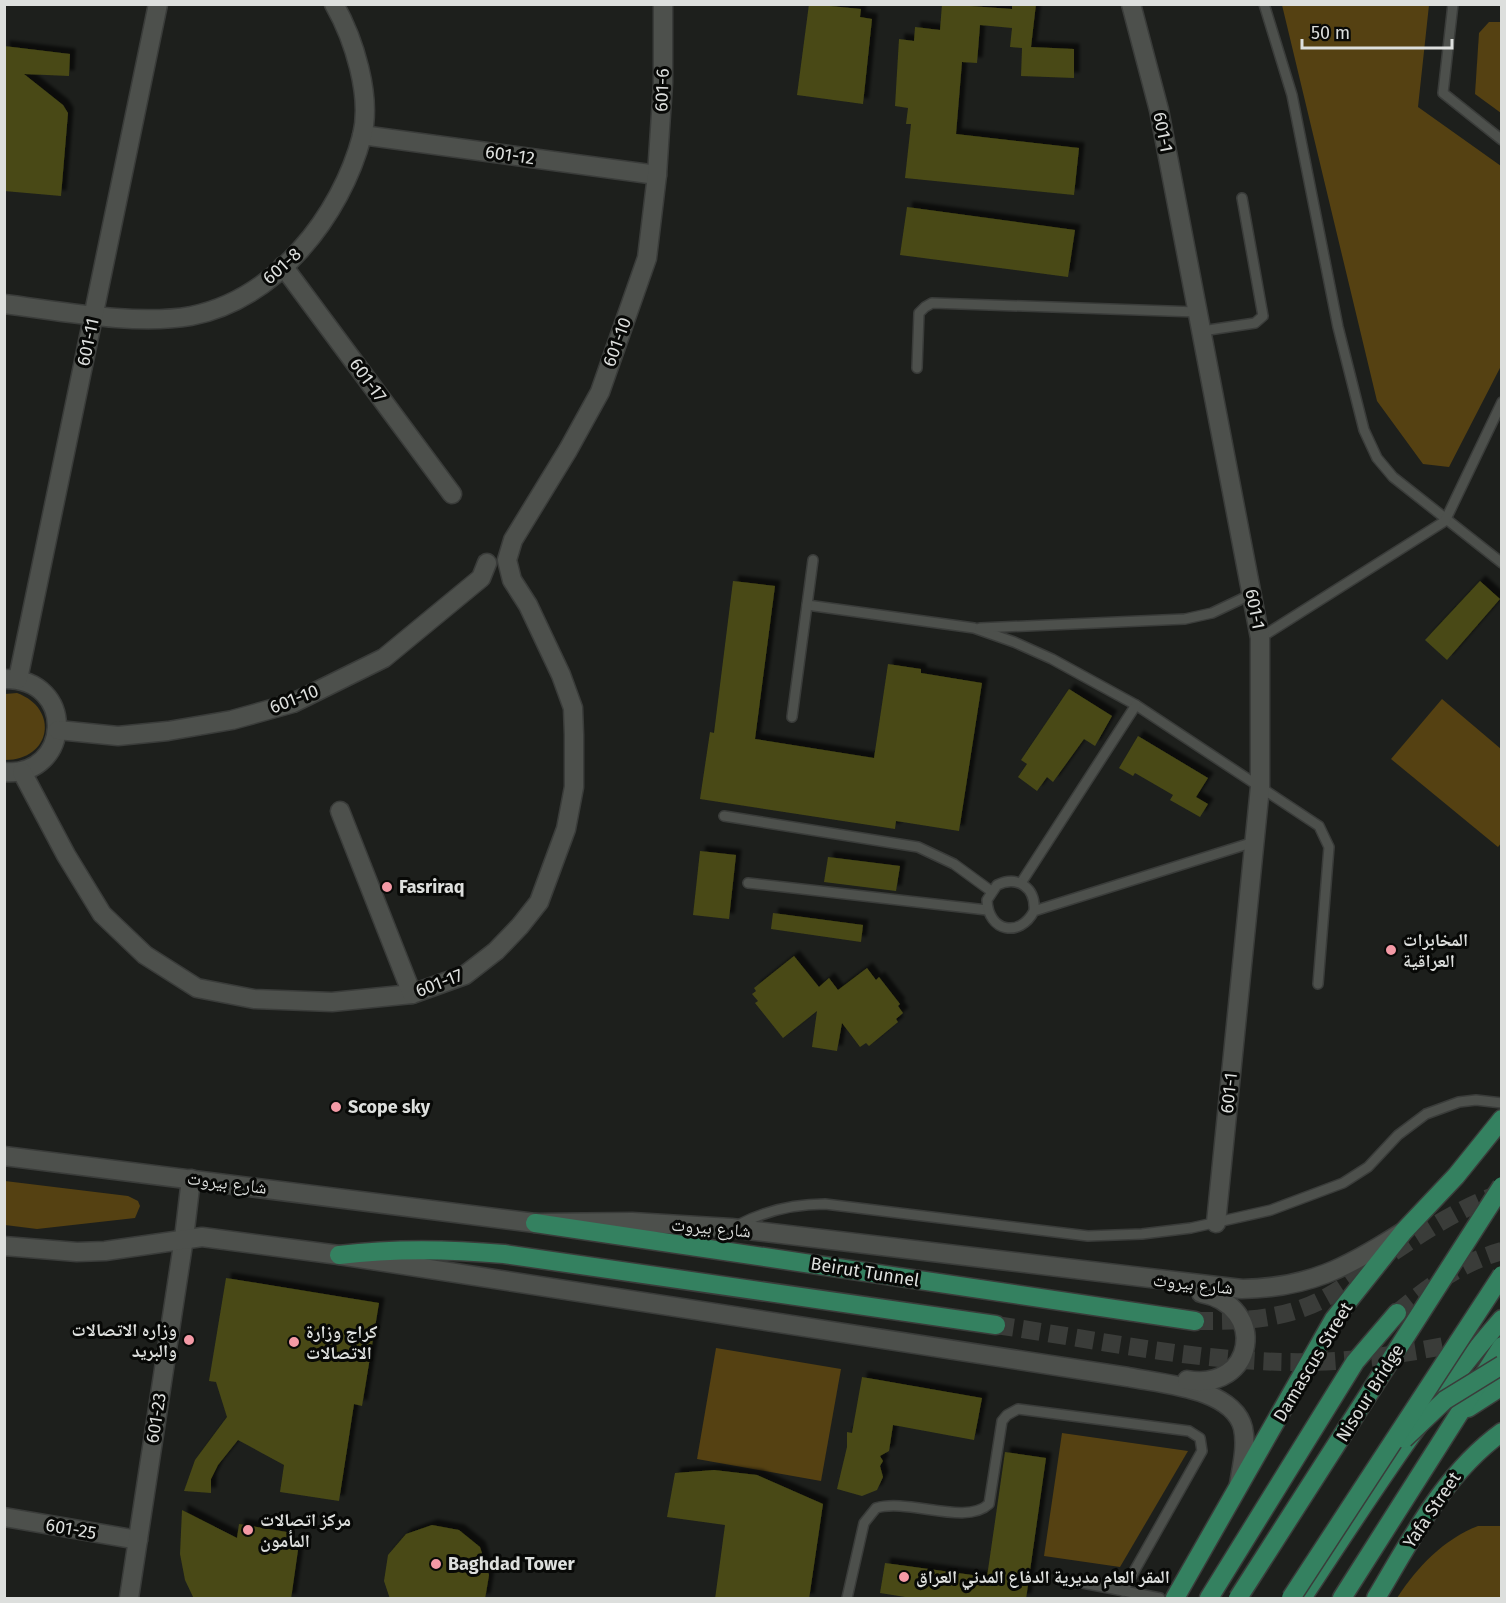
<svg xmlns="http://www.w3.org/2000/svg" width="1506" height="1603" viewBox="0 0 1506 1603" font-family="'Fira Sans','Noto Naskh Arabic',sans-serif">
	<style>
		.green { fill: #554112 }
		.building { fill: #484916; filter: url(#shadow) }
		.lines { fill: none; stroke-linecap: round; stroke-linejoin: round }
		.primary-tunnel { stroke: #3a3c39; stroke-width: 18; stroke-dasharray: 18 9; stroke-linecap: butt }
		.service-casing { stroke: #3a3c3a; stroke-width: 12 }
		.minor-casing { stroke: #3a3c3a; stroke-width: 21 }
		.secondary-casing { stroke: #3a3c3a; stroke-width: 21 }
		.primary-casing { stroke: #3a3c3a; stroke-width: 21 }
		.service { stroke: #4d504c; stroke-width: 9 }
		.minor { stroke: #4d504c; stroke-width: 18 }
		.secondary { stroke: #4d504c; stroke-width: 18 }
		.primary { stroke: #348160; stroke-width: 18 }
		.primary-bridge-casing { stroke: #3a3c3a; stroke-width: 21; stroke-linecap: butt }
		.primary-bridge { stroke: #348160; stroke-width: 18 }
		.poi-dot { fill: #f49aa6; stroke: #080907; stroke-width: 2 }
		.labels { text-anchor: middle; stroke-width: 6; stroke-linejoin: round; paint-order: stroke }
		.street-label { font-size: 18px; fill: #dddfdd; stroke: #080907 }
		.poi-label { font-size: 18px; font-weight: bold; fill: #dddfdd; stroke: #080907; text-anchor: start }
	</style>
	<defs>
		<filter id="shadow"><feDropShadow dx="5.5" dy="-5.5" stdDeviation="1.5" flood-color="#0009"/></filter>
	</defs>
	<rect width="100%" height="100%" fill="#1d1f1c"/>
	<g class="green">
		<path d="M 1282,5 L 1429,5 L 1418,107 L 1501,166 L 1501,366 L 1449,467 L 1423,464 L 1377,401 Z"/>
		<path d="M 1489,22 L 1501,22 L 1501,113 L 1475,94 L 1479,33 Z"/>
		<path d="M 17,693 C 60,709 51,760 5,760 L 5,694 Z"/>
		<path d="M 1442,699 L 1501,749 L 1502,842 L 1498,847 L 1391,759 Z"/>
		<path d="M 5,1181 L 128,1196 L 138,1201 L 140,1206 L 135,1218 L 37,1229 L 5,1225 Z"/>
		<path d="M 716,1348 L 841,1369 L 821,1481 L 697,1459 Z"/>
		<path d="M 1062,1433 L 1188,1451 L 1120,1567 L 1044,1556 Z"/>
		<path d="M 1478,1526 L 1501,1526 L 1501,1598 L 1397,1598 C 1417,1567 1444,1539 1478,1526 Z"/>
	</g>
	<g class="building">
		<path d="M 809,4 L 861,9 L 860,17 L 872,19 L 863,104 L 797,95 Z"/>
		<path d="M 942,4 L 1012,9 L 1012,4 L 1036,4 L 1031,47 L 1074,49 L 1074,78 L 1021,76 L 1022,48 L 1010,47 L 1012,28 L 980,25 L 977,63 L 962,62 L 956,134 L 1079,148 L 1074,195 L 905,178 L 911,124 L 906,124 L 908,108 L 895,106 L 899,39 L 914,41 L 915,27 L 940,30 Z"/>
		<path d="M 4,46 L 70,54 L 69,76 L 24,74 L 63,105 L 68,113 L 61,196 L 4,191 Z"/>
		<path d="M 907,207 L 1075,230 L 1068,277 L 900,255 Z"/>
		<path d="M 733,581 L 775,586 L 755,739 L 874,758 L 888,664 L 921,669 L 921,673 L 982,683 L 959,831 L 896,821 L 895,829 L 700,799 L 710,732 L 714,733 Z"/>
		<path d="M 1480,581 L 1500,599 L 1447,660 L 1425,640 Z"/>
		<path d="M 1069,689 L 1112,716 L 1095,746 L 1084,739 L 1053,782 L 1047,777 L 1037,791 L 1018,777 L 1027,764 L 1021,760 Z"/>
		<path d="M 1138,736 L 1208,778 L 1196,797 L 1208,804 L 1200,817 L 1170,800 L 1173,795 L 1135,773 L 1133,776 L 1119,768 Z"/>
		<path d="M 700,851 L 736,855 L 729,919 L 693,915 Z"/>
		<path d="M 828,857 L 900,866 L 896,891 L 824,882 Z"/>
		<path d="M 773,913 L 863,925 L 861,942 L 771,929 Z"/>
		<path d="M 794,956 L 819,987 L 829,978 L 838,990 L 867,968 L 876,980 L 879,977 L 900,1004 L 898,1006 L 903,1013 L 896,1019 L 898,1022 L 869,1046 L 866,1043 L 860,1047 L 842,1023 L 837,1051 L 812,1047 L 817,1011 L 783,1038 L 755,1003 L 758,1001 L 752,994 L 756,991 L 754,988 Z"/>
		<path d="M 226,1278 L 379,1303 L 362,1406 L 354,1404 L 339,1501 L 280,1492 L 284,1465 L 238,1440 L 218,1465 L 211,1479 L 211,1493 L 184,1491 L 195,1460 L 227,1417 L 216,1382 L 209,1381 Z"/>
		<path d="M 862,1377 L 982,1398 L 974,1440 L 893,1425 L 889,1451 L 880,1456 L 883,1461 L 880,1466 L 883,1477 L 877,1490 L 862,1496 L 837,1489 L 847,1447 L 847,1432 L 852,1433 Z"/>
		<path d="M 1005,1452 L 1046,1458 L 1026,1599 L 918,1599 L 880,1593 L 885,1563 L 987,1577 Z"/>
		<path d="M 714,1470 L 757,1475 L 823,1504 L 809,1599 L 715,1599 L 725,1525 L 667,1517 L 675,1473 Z"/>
		<path d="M 182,1510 L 237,1538 L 239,1524 L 287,1532 L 285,1548 L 298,1550 L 291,1599 L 194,1599 L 185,1580 L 180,1554 Z"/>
		<path d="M 432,1525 L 459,1530 L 480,1547 L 489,1575 L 485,1599 L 390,1599 L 384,1581 L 388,1555 L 406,1534 Z"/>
	</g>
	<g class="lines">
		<g class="primary-tunnel">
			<path d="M 1397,1313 C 1430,1286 1460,1263 1502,1251"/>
			<path d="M 1195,1321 C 1232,1321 1268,1321 1303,1308 C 1329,1299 1352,1281 1374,1265 C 1414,1238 1456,1209 1502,1193"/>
			<path d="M 996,1325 C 1106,1341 1224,1368 1335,1361 C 1391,1357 1447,1346 1502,1334"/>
		</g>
		<defs>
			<g id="service">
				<path d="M 1264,4 L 1292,95 L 1338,327 L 1364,430 L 1377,458 L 1393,477 L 1502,563"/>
				<path d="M 1453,4 L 1443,93 L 1502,140"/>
				<path d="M 1202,331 L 1255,323 L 1263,316 L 1242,198"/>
				<path d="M 917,368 L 919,313 L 925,307 L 932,303 L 1197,312"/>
				<path d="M 807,605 L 974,628 L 1014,642 L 1052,659 L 1136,705 L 1319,826 L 1329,847 L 1318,984"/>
				<path d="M 980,628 L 1185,619 L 1212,613 L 1252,594"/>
				<path d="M 1260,638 L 1445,521 L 1502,402"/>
				<path d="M 792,717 L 813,560"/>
				<path d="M 724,816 L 918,847 L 954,864 L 991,891"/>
				<path d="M 748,883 L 987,910"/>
				<path d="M 1021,883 L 1136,705"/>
				<path d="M 1034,911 C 1036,888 1018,875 997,885 L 987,900 C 988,932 1020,938 1034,911 L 1254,842"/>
				<path d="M 736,1226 C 764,1211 792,1204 825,1204 L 1088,1236 L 1142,1234 L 1191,1228 L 1271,1210 L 1343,1183 L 1368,1167 L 1398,1135 L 1426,1114 L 1459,1102 L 1476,1100 L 1502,1103"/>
				<path d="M 1067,1580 L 1160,1598"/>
				<path d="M 847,1598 L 864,1523 L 876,1508 C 908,1498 966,1526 989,1504 L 1002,1421 L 1007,1415 L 1018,1409 L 1189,1431 L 1200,1438 L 1202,1451 L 1123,1591"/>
			</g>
			<g id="minor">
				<path d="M 1131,4 L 1159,110 L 1260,638 L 1260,787 L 1216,1223"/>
				<path d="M 362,135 L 657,175"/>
				<path d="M 283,266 L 452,494"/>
				<path d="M 4,304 C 60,311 135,326 191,316 C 276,299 341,216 362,136 C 372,96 354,39 334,4"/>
				<path d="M 4,679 C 78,678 71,778 4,772"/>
				<path d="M 18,679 L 158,4"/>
				<path d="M 58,730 L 118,736 L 168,731 L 232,720 L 293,703 L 384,658 L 481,578 L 487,563"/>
				<path d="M 22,772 L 66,855 L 102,914 L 145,955 L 197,988 L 254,999 L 332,1002 L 412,994 L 465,975 L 496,951 L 520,926 L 539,902 L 566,829 L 574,787 L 574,735 L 573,708 L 561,675 L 528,605 L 512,580 L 507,560 L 513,540 L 568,450 L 600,392 L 647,258 L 657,175 L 663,83 L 663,4"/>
				<path d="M 340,811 L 412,994"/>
				<path d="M 4,1517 L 138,1540"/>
				<path d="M 129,1598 L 184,1238"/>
			</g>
			<g id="secondary">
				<path d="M 4,1156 L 535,1223 L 632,1222 L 731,1228 L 1242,1289 C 1308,1288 1346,1268 1401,1233"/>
				<path d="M 184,1238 L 191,1179"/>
				<path d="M 4,1246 L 77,1252 L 105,1251 L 202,1237 L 339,1255 L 1128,1377 C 1162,1384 1233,1388 1243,1428 C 1247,1446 1242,1466 1239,1484"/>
				<path d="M 1187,1380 C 1255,1392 1269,1306 1201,1293"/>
			</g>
			<g id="primary">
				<path d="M 535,1223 L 1195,1321"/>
				<path d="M 339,1255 C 395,1248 448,1249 504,1254 L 996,1325"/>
				<path d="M 1468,1408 L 1502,1386"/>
				<path d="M 1175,1598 L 1334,1319 L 1404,1231 L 1456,1176 L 1502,1119"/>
				<path d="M 1209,1598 L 1355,1362 L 1397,1313"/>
				<path d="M 1302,1598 C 1365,1503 1426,1406 1502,1319"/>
				<path d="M 1342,1598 L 1502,1346"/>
				<path d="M 1376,1598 C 1412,1538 1444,1474 1502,1432"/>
			</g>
		</defs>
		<use href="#service" class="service-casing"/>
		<use href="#minor" class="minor-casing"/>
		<use href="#secondary" class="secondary-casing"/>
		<use href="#primary" class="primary-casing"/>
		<use href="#service" class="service"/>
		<use href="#minor" class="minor"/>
		<use href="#secondary" class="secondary"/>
		<use href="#primary" class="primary"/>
		<defs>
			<g id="primary-bridge">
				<path d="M 1404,1439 L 1445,1400 L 1502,1365"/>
				<path d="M 1238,1598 L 1502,1186"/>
				<path d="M 1291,1598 L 1502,1275"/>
			</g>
		</defs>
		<use href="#primary-bridge" class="primary-bridge-casing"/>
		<use href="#primary-bridge" class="primary-bridge"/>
	</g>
	<g class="poi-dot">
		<circle cx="387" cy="887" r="6"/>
		<circle cx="1391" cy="950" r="6"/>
		<circle cx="336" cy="1107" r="6"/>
		<circle cx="189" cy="1340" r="6"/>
		<circle cx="294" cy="1342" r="6"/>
		<circle cx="248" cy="1530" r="6"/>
		<circle cx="436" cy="1564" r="6"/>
		<circle cx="904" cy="1577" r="6"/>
	</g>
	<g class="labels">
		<g class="street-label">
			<text transform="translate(662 90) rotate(-88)" y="6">601-6</text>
			<text transform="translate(1163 132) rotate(79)" y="6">601-1</text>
			<text transform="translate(510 155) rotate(8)" y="6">601-12</text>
			<text transform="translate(282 266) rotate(-42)" y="6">601-8</text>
			<text transform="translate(88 342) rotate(-78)" y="6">601-11</text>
			<text transform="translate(617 342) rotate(-70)" y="6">601-10</text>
			<text transform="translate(368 380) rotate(54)" y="6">601-17</text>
			<text transform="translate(1255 609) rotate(79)" y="6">601-1</text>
			<text transform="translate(294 699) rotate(-21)" y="6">601-10</text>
			<text transform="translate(439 983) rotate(-21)" y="6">601-17</text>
			<text transform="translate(1229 1093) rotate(-84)" y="6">601-1</text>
			<text transform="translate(227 1183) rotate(7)" y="6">شارع بيروت</text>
			<text transform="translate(711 1228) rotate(5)" y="6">شارع بيروت</text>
			<text transform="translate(865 1272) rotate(9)" y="6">Beirut Tunnel</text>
			<text transform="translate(1193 1284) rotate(6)" y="6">شارع بيروت</text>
			<text transform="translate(1313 1362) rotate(-59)" y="6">Damascus Street</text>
			<text transform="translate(1370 1393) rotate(-58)" y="6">Nisour Bridge</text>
			<text transform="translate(156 1418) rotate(-81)" y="6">601-23</text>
			<text transform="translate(1432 1510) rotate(-56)" y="6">Yafa Street</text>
			<text transform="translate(71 1529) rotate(10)" y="6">601-25</text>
		</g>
		<g class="poi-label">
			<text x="399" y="893">Fasriraq</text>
			<text x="1403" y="946">المخابرات<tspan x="1403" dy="21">العراقية</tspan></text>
			<text x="348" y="1113">Scope sky</text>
			<text x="177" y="1336" text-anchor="end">وزاره الاتصالات<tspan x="177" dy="21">والبريد</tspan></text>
			<text x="306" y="1338">كراج وزارة<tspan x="306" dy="21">الاتصالات</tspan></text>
			<text x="260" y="1526">مركز اتصالات<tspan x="260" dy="21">المأمون</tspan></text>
			<text x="448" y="1570">Baghdad Tower</text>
			<text x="916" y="1583">المقر العام مديرية الدفاع المدني العراق</text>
		</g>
	</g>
	<rect width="1506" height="1603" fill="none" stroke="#dddfdd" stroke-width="12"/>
	<path d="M1302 39v9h150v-9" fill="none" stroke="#dddfdd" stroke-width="3"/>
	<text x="1311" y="39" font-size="18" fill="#dddfdd" stroke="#080907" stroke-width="4.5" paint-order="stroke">50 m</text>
</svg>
